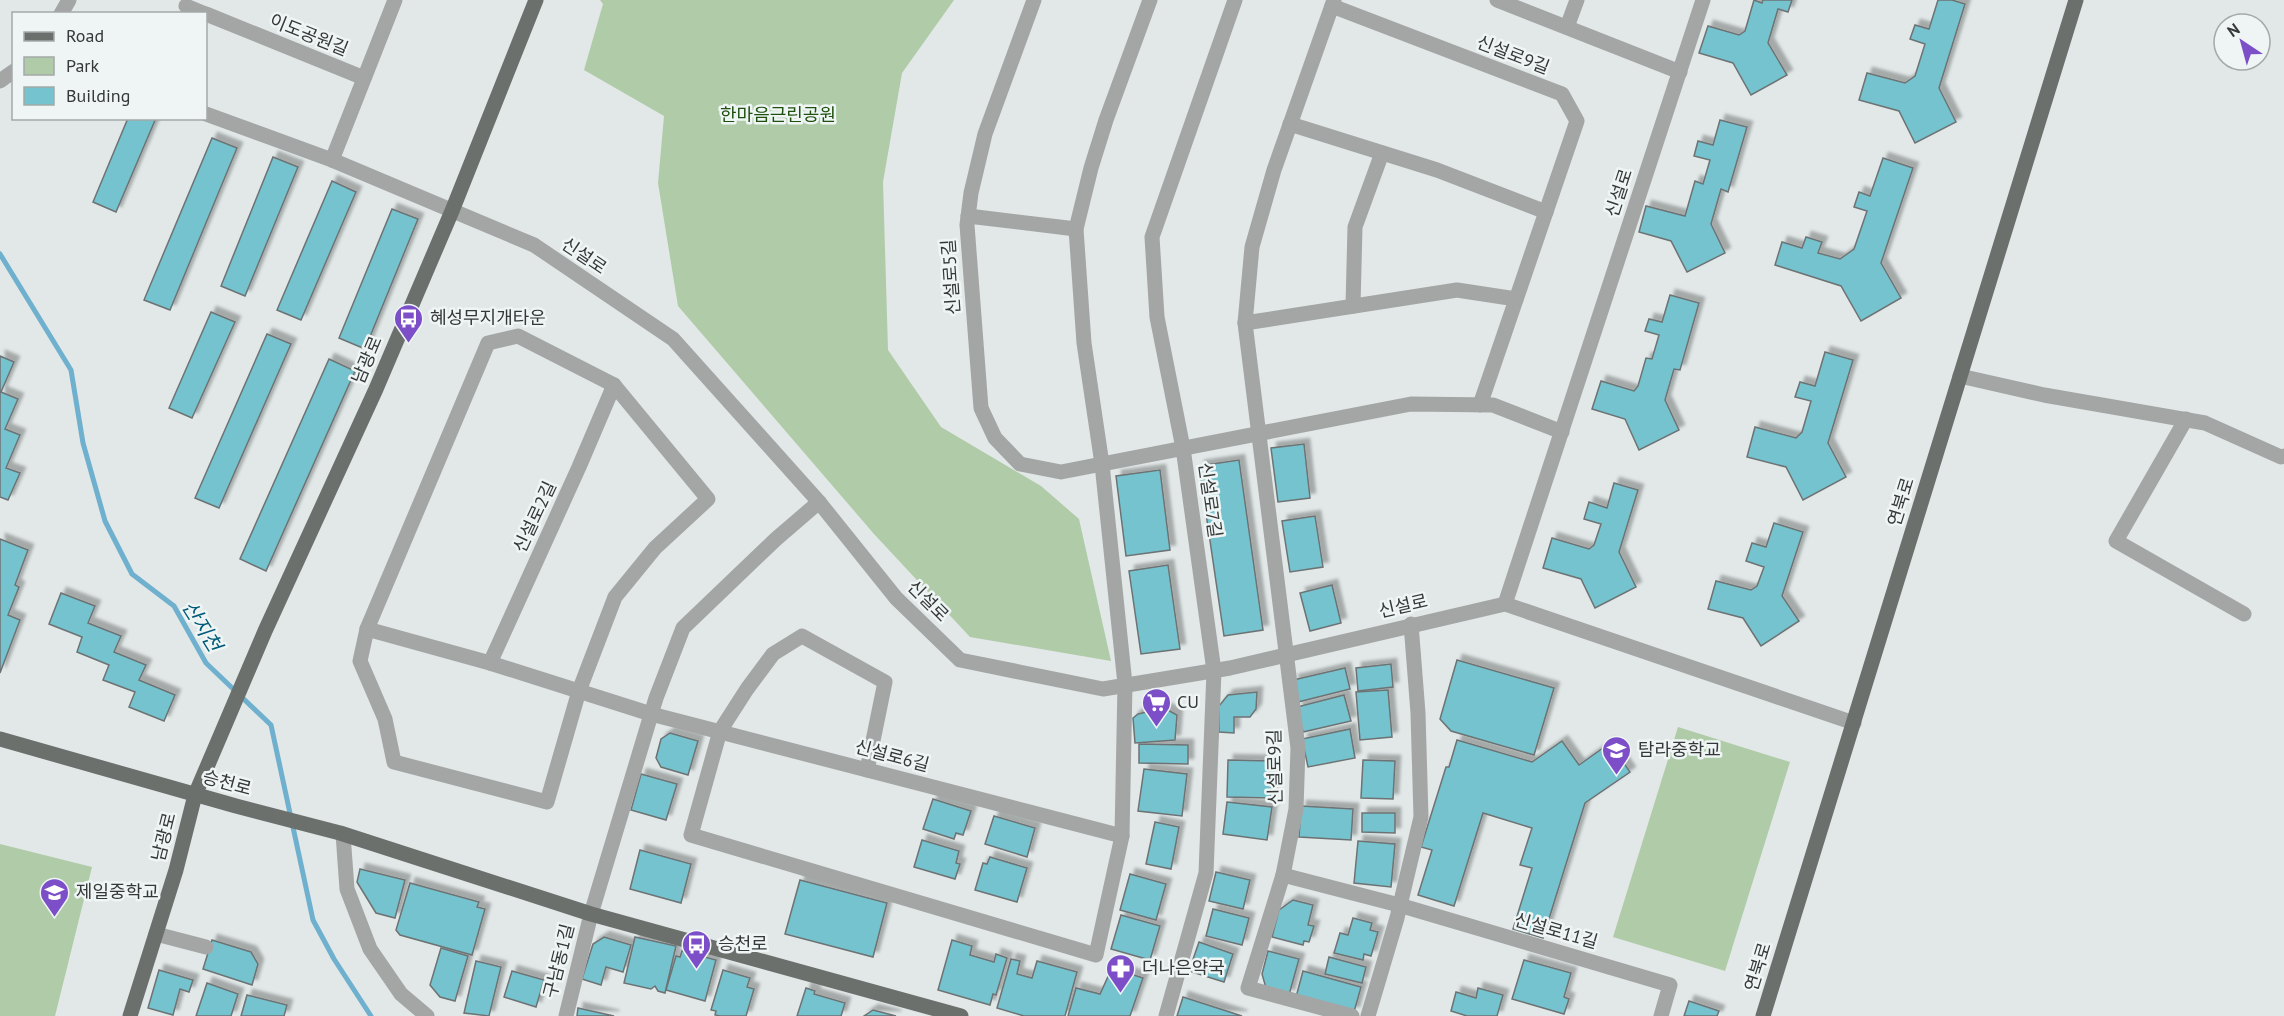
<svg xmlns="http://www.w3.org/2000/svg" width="2284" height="1016" viewBox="0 0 2284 1016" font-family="'PT Sans','Noto Sans KR',sans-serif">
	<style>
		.green { fill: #b0cba8 }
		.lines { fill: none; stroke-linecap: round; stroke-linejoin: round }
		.stream { stroke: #6fb0ce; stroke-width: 5 }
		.building { fill: #74c3ce; stroke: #6d7374; stroke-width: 1.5; filter: url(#shadow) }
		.minor { stroke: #a3a6a4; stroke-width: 15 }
		.major { stroke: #6b706d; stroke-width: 15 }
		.labels { text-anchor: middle; stroke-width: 5; stroke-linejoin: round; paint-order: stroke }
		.street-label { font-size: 18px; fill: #353838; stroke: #eef5f4 }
		.park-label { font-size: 18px; fill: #1f500e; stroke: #eef5f4 }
		.poi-label { font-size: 18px; fill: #353838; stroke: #eef5f4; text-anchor: start }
		.water-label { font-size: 20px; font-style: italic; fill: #005b79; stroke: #eef5f4 }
	</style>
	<defs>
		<filter id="shadow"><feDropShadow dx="5.5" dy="-5.5" stdDeviation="1.5" flood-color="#0004"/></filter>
	</defs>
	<rect width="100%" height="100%" fill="#e1e8e7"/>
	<g class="green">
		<path d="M 600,0 L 954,0 L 902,73 L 883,182 L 888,350 L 941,427 L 1041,486 L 1079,519 L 1111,661 L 970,637 L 874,534 L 678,306 L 658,183 L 664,116 L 584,70 L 603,4 Z"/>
		<path d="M 1678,727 L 1790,762 L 1725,971 L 1613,937 Z"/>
		<path d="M 0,844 L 92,867 L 55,1016 L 0,1016 Z"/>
	</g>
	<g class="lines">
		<path class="stream" d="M 0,254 L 71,370 L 83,443 L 105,521 L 132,574 L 174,606 L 206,663 L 271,725 L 313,920 L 334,959 L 371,1016"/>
	</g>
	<g class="building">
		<path d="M 1754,0 L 1762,3 L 1763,0 L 1792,0 L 1788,12 L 1778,9 L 1768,43 L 1787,75 L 1751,95 L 1733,63 L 1699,53 L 1708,26 L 1739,35 L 1745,31 Z"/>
		<path d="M 1938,0 L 1952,0 L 1965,4 L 1939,88 L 1956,122 L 1915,143 L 1899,111 L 1859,100 L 1867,73 L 1905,83 L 1915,76 L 1925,44 L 1910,39 L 1915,25 L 1929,29 Z"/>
		<path d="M 128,118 L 156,118 L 116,212 L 93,202 Z"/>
		<path d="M 1720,120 L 1747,127 L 1728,192 L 1721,189 L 1711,224 L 1725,253 L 1687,272 L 1671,241 L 1639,232 L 1646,206 L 1685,216 L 1695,181 L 1703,184 L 1710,160 L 1694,156 L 1698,141 L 1713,145 Z"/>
		<path d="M 212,138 L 237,148 L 170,310 L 144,300 Z"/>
		<path d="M 273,157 L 298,167 L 245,296 L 221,286 Z"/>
		<path d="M 1883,158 L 1913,168 L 1881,263 L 1901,298 L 1861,321 L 1841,286 L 1775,265 L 1782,242 L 1802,248 L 1806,237 L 1822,242 L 1818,253 L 1840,259 L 1854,249 L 1867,211 L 1854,207 L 1859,192 L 1870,196 Z"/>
		<path d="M 332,181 L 356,192 L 301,320 L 277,310 Z"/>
		<path d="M 392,209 L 418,219 L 365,349 L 339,338 Z"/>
		<path d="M 1670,295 L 1699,303 L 1680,370 L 1674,369 L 1665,400 L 1679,430 L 1639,450 L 1625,419 L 1592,409 L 1601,381 L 1634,391 L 1638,386 L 1646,358 L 1652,359 L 1659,335 L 1645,331 L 1649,319 L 1662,322 Z"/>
		<path d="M 211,312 L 235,322 L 192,418 L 169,408 Z"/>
		<path d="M 267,334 L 291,344 L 219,508 L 195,498 Z"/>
		<path d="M 1825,352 L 1853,360 L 1828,443 L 1846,477 L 1803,500 L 1786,467 L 1747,457 L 1755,427 L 1796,438 L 1802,432 L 1811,401 L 1795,397 L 1800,382 L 1815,386 Z"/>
		<path d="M 0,356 L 14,362 L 1,392 L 18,399 L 5,429 L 20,435 L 6,468 L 20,473 L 8,500 L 0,497 Z"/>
		<path d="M 329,359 L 355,371 L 266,571 L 240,559 Z"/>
		<path d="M 1304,444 L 1310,498 L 1278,502 L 1271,448 Z"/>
		<path d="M 1239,460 L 1263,630 L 1224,636 L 1199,466 Z"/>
		<path d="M 1160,470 L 1170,550 L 1126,556 L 1116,476 Z"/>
		<path d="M 1614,483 L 1638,490 L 1619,552 L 1636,587 L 1595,608 L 1581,579 L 1543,568 L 1552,538 L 1589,549 L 1594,545 L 1601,524 L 1584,519 L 1589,502 L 1607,508 Z"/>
		<path d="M 1315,516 L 1323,567 L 1290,572 L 1282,521 Z"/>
		<path d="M 1774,523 L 1803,532 L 1782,596 L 1799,621 L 1761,646 L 1743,618 L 1708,609 L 1716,581 L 1751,590 L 1757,586 L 1764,567 L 1746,561 L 1752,543 L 1766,547 Z"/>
		<path d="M 0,539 L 28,550 L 15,585 L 19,587 L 8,615 L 20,620 L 0,673 Z"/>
		<path d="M 1168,565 L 1180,649 L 1141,654 L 1129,571 Z"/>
		<path d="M 1332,585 L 1341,623 L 1310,631 L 1300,593 Z"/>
		<path d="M 61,593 L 95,606 L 88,623 L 121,636 L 114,652 L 146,665 L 139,680 L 175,695 L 164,721 L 129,707 L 135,692 L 103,680 L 109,665 L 77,652 L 82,637 L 49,624 Z"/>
		<path d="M 1457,660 L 1554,688 L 1534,755 L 1451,731 L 1440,719 Z"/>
		<path d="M 1391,664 L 1393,687 L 1358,691 L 1356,668 Z"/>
		<path d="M 1345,668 L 1350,689 L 1298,702 L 1293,680 Z"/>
		<path d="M 1388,690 L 1392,737 L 1360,740 L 1356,692 Z"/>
		<path d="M 1257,692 L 1256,709 L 1250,717 L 1234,717 L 1234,733 L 1219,732 L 1219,706 L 1228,695 Z"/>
		<path d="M 1344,695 L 1351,721 L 1303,732 L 1297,707 Z"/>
		<path d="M 1164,708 L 1177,715 L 1175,740 L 1135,743 L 1133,718 L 1138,714 Z"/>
		<path d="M 1350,729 L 1355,758 L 1308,767 L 1302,739 Z"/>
		<path d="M 670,733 L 698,741 L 688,775 L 661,767 L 656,758 L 661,739 Z"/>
		<path d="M 1457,740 L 1532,762 L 1562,741 L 1579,765 L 1610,743 L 1630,772 L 1585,803 L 1543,938 L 1513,929 L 1532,868 L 1520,865 L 1532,828 L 1483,813 L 1454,906 L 1418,895 L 1432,850 L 1421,847 L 1446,767 L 1449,767 Z"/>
		<path d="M 1139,744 L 1188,745 L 1188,764 L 1139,763 Z"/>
		<path d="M 1228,760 L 1272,761 L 1271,798 L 1227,797 Z"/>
		<path d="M 1363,760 L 1395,761 L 1393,799 L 1361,798 Z"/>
		<path d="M 1144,769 L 1187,774 L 1182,816 L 1138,811 Z"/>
		<path d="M 641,774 L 677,784 L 666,820 L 631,810 Z"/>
		<path d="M 933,799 L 971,811 L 963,835 L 956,833 L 954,839 L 923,829 Z"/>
		<path d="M 1227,802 L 1272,807 L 1267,840 L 1223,834 Z"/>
		<path d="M 1301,806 L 1353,809 L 1351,840 L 1299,837 Z"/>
		<path d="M 1362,813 L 1395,813 L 1395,833 L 1362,832 Z"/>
		<path d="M 994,816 L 1035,828 L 1027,857 L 985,844 Z"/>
		<path d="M 1155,822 L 1179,827 L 1171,869 L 1146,864 Z"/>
		<path d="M 922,840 L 959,851 L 956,863 L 960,864 L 955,879 L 914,867 Z"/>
		<path d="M 1358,841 L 1395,844 L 1391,887 L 1354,883 Z"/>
		<path d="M 640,850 L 691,864 L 681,903 L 630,889 Z"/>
		<path d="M 990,857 L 1027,868 L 1017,902 L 975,890 L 983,863 L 987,864 Z"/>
		<path d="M 360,869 L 405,880 L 395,918 L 376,913 L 357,882 Z"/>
		<path d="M 1216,872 L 1250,880 L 1243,909 L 1209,901 Z"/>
		<path d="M 1130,874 L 1166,884 L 1156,920 L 1120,910 Z"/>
		<path d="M 800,880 L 887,903 L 873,957 L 785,934 Z"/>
		<path d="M 410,883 L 479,902 L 477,907 L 485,909 L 472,955 L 400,935 L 396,930 Z"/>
		<path d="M 1293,900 L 1313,905 L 1308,925 L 1314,926 L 1309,942 L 1304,941 L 1303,945 L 1272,937 L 1279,910 Z"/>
		<path d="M 1213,909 L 1249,918 L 1242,945 L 1206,936 Z"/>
		<path d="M 1121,915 L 1160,926 L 1150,960 L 1111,949 Z"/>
		<path d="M 1353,918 L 1372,923 L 1370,930 L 1378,932 L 1371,956 L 1364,954 L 1363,960 L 1334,953 L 1340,933 L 1348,935 Z"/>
		<path d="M 604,937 L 631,945 L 623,972 L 606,967 L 601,985 L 582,979 L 593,944 Z"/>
		<path d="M 635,937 L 676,946 L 665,993 L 658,991 L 655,986 L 651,989 L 624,983 Z"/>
		<path d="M 212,940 L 251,952 L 258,964 L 252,985 L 203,969 Z"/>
		<path d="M 952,940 L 972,946 L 970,955 L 994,962 L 996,954 L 1007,958 L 996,995 L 993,994 L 990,1005 L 938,990 Z"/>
		<path d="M 1199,942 L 1233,954 L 1224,982 L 1189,971 Z"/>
		<path d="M 441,948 L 468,956 L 455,1001 L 440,997 L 430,985 Z"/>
		<path d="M 682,951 L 716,960 L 705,1001 L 666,990 L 676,956 L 680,957 Z"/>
		<path d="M 1268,951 L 1299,959 L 1289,995 L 1266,988 L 1262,974 Z"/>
		<path d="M 1329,957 L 1366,967 L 1362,983 L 1325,974 Z"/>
		<path d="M 1011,959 L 1020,961 L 1017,974 L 1032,978 L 1037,961 L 1077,972 L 1065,1016 L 1024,1016 L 997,1008 Z"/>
		<path d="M 1524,960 L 1571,973 L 1564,997 L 1569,999 L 1564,1014 L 1512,999 Z"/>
		<path d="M 476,961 L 501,967 L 489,1016 L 464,1013 Z"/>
		<path d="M 1112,968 L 1143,978 L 1130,1016 L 1068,1016 L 1076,988 L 1100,994 Z"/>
		<path d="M 159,970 L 193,980 L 189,992 L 180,989 L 173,1015 L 148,1008 Z"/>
		<path d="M 723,970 L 750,978 L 747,987 L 754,989 L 746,1016 L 720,1016 L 715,1015 L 716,1011 L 711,1010 Z"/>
		<path d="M 512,971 L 544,980 L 536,1007 L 504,997 Z"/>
		<path d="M 1303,971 L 1361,987 L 1354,1012 L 1296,997 Z"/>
		<path d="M 207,983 L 238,994 L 231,1016 L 196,1016 Z"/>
		<path d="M 806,988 L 815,991 L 814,994 L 845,1003 L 841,1016 L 797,1016 Z"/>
		<path d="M 1478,988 L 1503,995 L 1497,1016 L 1467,1016 L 1451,1011 L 1456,992 L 1476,998 Z"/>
		<path d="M 247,995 L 287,1005 L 284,1016 L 241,1016 Z"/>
		<path d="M 1183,997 L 1242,1016 L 1177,1016 Z"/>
		<path d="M 1689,1001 L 1719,1011 L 1717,1016 L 1684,1016 Z"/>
		<path d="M 578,1008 L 614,1016 L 577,1016 Z"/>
		<path d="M 873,1010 L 896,1016 L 864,1016 Z"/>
	</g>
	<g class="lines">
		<g class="minor">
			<path d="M 1034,0 L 985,134 L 971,193 L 967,225 L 981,408 L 995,438 L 1020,464 L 1061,472 L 1411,404 L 1493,405 L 1562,432"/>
			<path d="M 1334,0 L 1274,170 L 1252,247 L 1245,323 L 1298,748 L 1296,809 L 1283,875 L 1248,988 L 1352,1016"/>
			<path d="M 1497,0 L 1680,72"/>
			<path d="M 186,6 L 205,14"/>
			<path d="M 1332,6 L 1562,94 L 1577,121 L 1480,405"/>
			<path d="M 61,14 L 69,0"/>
			<path d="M 206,14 L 364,78"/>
			<path d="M 1567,27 L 1577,0"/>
			<path d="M 0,81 L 14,71"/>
			<path d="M 206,114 L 332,160 L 534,245 L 673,339 L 819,502 L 896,598 L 960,660 L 1103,689 L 1230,668 L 1505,604 L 1854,723"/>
			<path d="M 1290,124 L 1437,170 L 1546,212"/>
			<path d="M 332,160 L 395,0"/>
			<path d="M 968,216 L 1076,229"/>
			<path d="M 1353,306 L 1355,227 L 1382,153"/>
			<path d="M 1245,323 L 1457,290 L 1516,299"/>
			<path d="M 518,336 L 614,385 L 708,499 L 655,548 L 615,597 L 579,691 L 547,802 L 394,762 L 385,719 L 360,661 L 367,629 L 488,343 Z"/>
			<path d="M 1960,376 L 2044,395 L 2205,423 L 2281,457 L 2284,456"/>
			<path d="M 2186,419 L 2116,541 L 2244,614"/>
			<path d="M 1505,604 L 1703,0"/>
			<path d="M 367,629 L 490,663 L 651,714 L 1122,836"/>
			<path d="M 490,663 L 579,467 L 614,385"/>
			<path d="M 867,770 L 885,682 L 802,636 L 773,654 L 747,689 L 720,731 L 691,835 L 1096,955 L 1122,836 L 1125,684 L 1102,464 L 1084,343 L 1076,229 L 1091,168 L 1106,120 L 1150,0"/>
			<path d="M 343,834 L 347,889 L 370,949 L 401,994 L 427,1016"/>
			<path d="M 1283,875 L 1399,905 L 1670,985 L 1661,1016"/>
			<path d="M 156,934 L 206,947"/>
			<path d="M 566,1016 L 591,914 L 656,698 L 683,628 L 776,539 L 819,502"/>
			<path d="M 1166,1016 L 1206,873 L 1214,671 L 1183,448 L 1157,317 L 1152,237 L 1235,0"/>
			<path d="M 1368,1016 L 1397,918 L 1421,817 L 1418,713 L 1411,624"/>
		</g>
		<g class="major">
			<path d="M 0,739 L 236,806 L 340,833 L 591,914 L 961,1016"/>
			<path d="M 130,1016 L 176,870 L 195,795 L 265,631 L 376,389 L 452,211 L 536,0"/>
			<path d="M 1763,1016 L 2076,0"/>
		</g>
	</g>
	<defs>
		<symbol id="bus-pin" viewBox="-11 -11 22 30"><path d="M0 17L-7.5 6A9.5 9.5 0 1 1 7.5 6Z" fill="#7c4fc8" stroke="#eef5f4"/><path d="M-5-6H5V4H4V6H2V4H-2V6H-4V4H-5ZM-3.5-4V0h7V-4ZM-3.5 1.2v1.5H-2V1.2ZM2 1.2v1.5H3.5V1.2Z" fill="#fff"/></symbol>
		<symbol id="supermarket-pin" viewBox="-11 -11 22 30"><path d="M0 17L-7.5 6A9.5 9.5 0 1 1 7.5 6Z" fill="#7c4fc8" stroke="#eef5f4"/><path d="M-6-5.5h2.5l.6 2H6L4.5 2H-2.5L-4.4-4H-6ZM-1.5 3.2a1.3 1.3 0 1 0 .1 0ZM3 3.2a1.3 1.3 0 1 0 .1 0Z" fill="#fff"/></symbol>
		<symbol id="school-pin" viewBox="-11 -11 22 30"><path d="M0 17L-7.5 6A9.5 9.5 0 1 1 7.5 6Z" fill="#7c4fc8" stroke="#eef5f4"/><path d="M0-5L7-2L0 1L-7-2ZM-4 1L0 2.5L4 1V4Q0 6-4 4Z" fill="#fff"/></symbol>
		<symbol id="pharmacy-pin" viewBox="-11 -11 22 30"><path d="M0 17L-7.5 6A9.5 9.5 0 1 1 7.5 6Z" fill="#7c4fc8" stroke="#eef5f4"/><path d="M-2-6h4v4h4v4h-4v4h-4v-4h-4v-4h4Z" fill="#fff"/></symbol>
	</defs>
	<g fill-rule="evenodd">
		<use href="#bus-pin" x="392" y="302" width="33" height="45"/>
		<use href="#supermarket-pin" x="1140" y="686" width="33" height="45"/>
		<use href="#school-pin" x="1600" y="734" width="33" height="45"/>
		<use href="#school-pin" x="38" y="876" width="33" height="45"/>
		<use href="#bus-pin" x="680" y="928" width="33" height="45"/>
		<use href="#pharmacy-pin" x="1104" y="952" width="33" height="45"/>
	</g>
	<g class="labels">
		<g class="street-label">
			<text transform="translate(309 35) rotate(22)" y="6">이도공원길</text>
			<text transform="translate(1513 55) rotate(21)" y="6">신설로9길</text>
			<text transform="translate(1619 193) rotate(-72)" y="6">신설로</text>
			<text transform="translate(584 256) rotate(34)" y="6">신설로</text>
			<text transform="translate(951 277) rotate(-94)" y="6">신설로5길</text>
			<text transform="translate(367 360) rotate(-67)" y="6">남광로</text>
			<text transform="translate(1210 500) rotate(82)" y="6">신설로7길</text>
			<text transform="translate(1901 502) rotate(-73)" y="6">연북로</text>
			<text transform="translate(535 517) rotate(-65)" y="6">신설로2길</text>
			<text transform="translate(928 601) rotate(45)" y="6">신설로</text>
			<text transform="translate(1403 606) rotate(-13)" y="6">신설로</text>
			<text transform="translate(892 756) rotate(15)" y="6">신설로6길</text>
			<text transform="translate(1275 767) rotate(-91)" y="6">신설로9길</text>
			<text transform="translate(227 783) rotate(15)" y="6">승천로</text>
			<text transform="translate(164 837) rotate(-76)" y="6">남광로</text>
			<text transform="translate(1556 931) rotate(16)" y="6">신설로11길</text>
			<text transform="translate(559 961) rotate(-76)" y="6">구남동1길</text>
			<text transform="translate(1758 967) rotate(-73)" y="6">연북로</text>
		</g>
		<g class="park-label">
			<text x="778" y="121">한마음근린공원</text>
		</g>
		<g class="poi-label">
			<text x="430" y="324">혜성무지개타운</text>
			<text x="1177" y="708">CU</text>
			<text x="1638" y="756">탐라중학교</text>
			<text x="76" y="898">제일중학교</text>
			<text x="718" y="950">승천로</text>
			<text x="1142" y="974">더나은약국</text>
		</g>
		<g class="water-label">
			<text transform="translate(202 626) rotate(58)" y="7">산지천</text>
		</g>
	</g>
	<rect x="12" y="12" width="195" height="108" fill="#eef5f4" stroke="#a4a9a9" stroke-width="1.5"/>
	<rect x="24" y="32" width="30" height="9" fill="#6b706d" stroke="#a4a9a9" stroke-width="1.5"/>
	<text x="66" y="42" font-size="18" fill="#353838">Road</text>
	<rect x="24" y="57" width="30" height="18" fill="#b0cba8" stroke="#a4a9a9" stroke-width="1.5"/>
	<text x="66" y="72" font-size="18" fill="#353838">Park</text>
	<rect x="24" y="87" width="30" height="18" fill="#74c3ce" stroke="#a4a9a9" stroke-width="1.5"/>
	<text x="66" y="102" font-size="18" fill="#353838">Building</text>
	<g transform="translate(2242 42) rotate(324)"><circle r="28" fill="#eef5f4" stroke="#a4a9a9" stroke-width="1.5"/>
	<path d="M0-4.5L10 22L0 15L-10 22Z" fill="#7c4fc8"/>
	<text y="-9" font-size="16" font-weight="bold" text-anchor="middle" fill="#353838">N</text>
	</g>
</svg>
